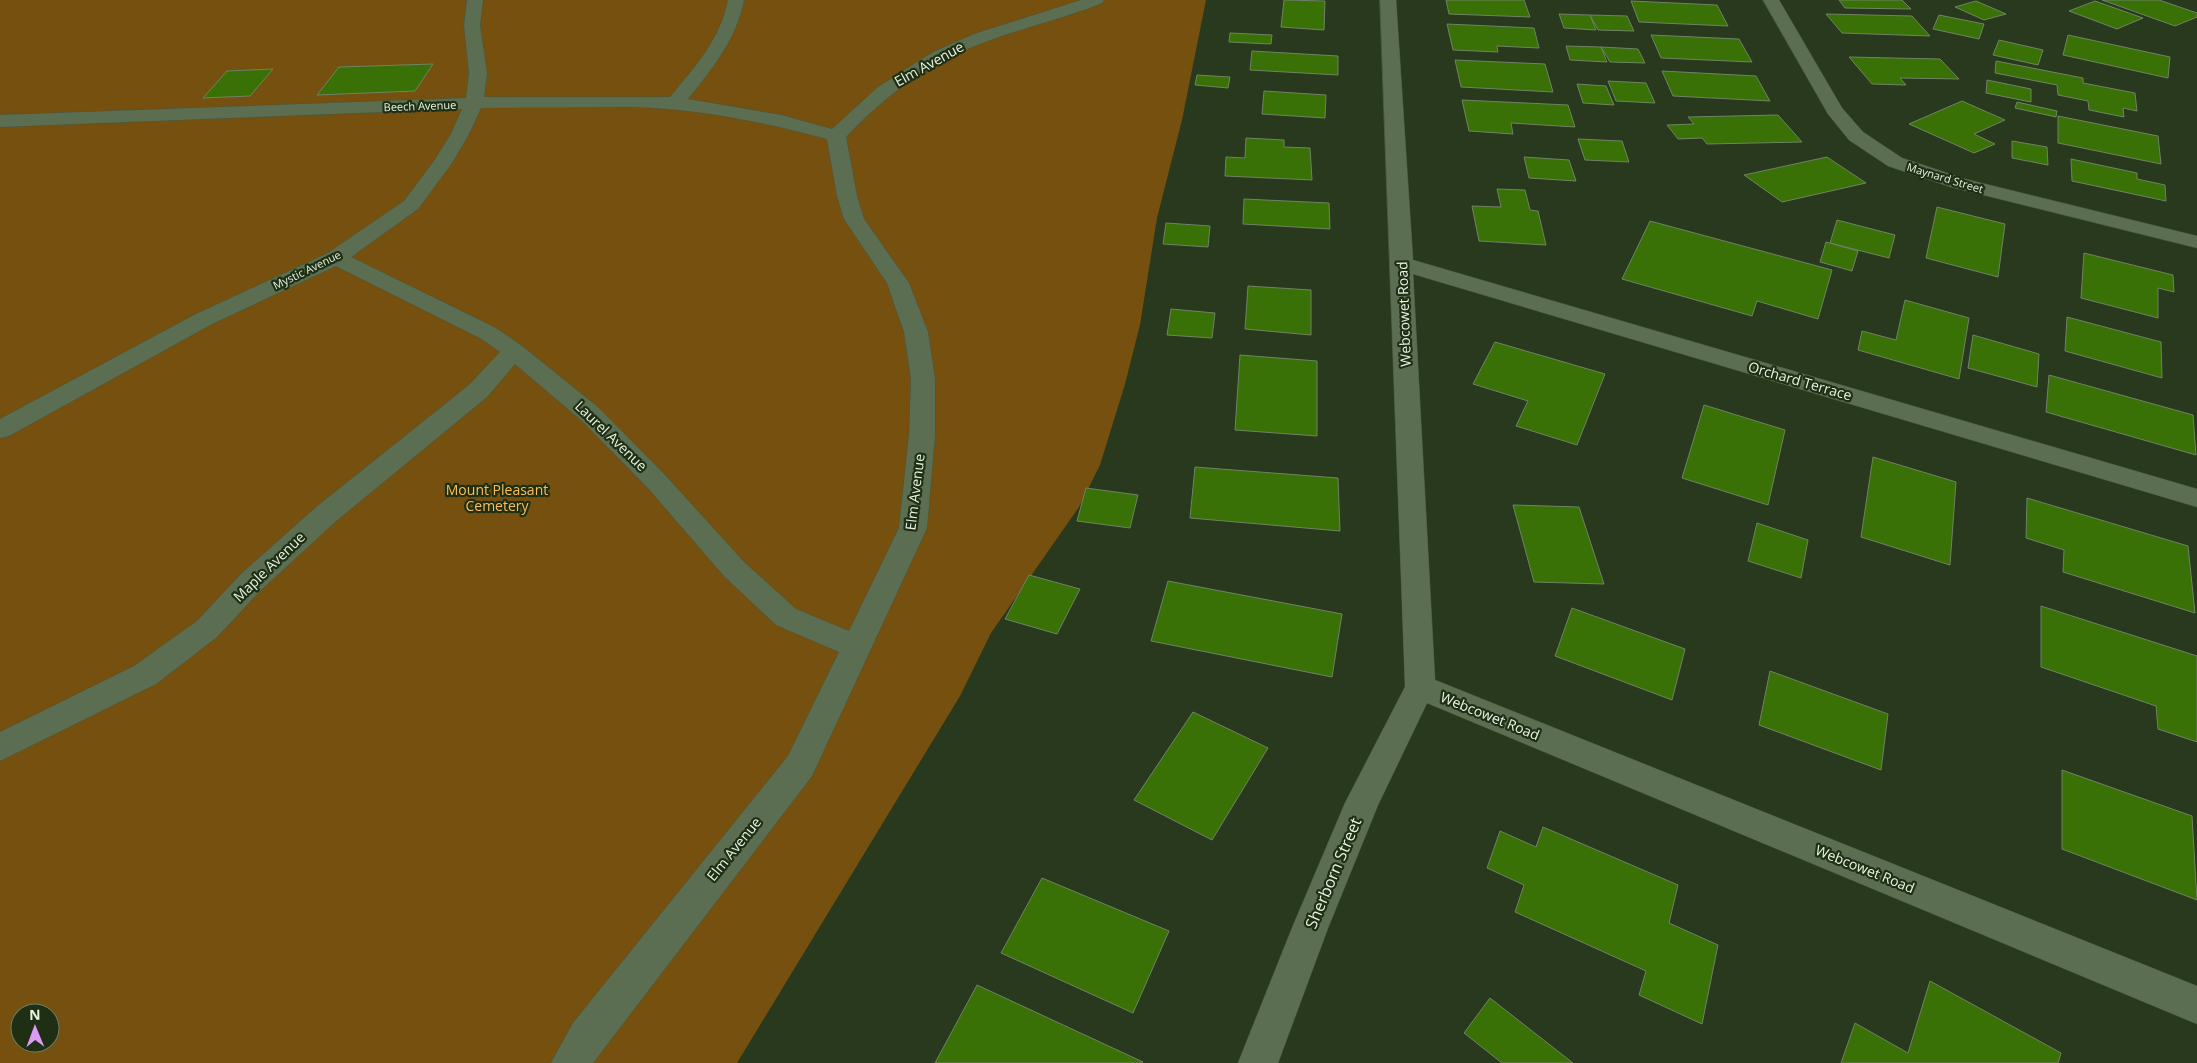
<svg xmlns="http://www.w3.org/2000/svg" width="2197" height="1063" viewBox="0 0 2197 1063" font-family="'Open Sans',sans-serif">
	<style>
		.green { fill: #75500e; fill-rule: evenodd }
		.building { fill: #397107; stroke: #6f8365 }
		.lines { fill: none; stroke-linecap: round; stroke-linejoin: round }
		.service-casing { stroke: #485740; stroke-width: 1 }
		.minor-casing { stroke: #485740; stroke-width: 1 }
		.service { fill: #5b6e51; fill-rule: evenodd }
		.minor { fill: #5b6e51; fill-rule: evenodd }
		.labels { text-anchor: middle; stroke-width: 4.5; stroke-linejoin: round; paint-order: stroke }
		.far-street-label { font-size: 11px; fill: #e9f4e4; stroke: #1e2f14 }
		.street-label { font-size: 14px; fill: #e9f4e4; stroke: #1e2f14 }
		.park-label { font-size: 14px; fill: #febd5a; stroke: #1e2f14 }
		.near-street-label { font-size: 16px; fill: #e9f4e4; stroke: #1e2f14 }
	</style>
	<rect width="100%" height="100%" fill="#28391e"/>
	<path class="green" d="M 0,0 L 1206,0 L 1182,120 L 1157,218 L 1140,325 L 1125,384 L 1100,465 L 1079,507 L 991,633 L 960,696 L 737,1063 L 0,1063 ZM 20,1013 L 50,1013 L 50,1043 L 20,1043 Z"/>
	<g class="building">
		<path d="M 1284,0 L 1325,1 L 1324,30 L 1281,27 Z"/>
		<path d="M 1446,0 L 1524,0 L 1530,17 L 1449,14 Z"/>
		<path d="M 1839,0 L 1902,0 L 1911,9 L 1845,8 Z"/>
		<path d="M 2102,0 L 2159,0 L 2197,13 L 2197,17 L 2175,26 Z"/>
		<path d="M 1631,1 L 1717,5 L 1728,26 L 1639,22 Z"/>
		<path d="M 1976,1 L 2006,14 L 1984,20 L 1955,7 Z"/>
		<path d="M 2095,1 L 2143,18 L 2117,29 L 2069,11 Z"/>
		<path d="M 1559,14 L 1590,15 L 1596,30 L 1564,28 Z"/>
		<path d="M 1826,14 L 1912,16 L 1930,36 L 1842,33 Z"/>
		<path d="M 1590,15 L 1627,16 L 1634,31 L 1598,30 Z"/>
		<path d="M 1939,15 L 1984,24 L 1979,39 L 1933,29 Z"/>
		<path d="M 1447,24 L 1534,28 L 1539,48 L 1497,46 L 1498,52 L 1453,50 Z"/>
		<path d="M 1230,33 L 1272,35 L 1271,44 L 1229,42 Z"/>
		<path d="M 1651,35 L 1739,39 L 1752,62 L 1661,58 Z"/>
		<path d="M 2068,35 L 2170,57 L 2168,78 L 2063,55 Z"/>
		<path d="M 1999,40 L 2043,50 L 2038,65 L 1993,55 Z"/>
		<path d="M 1566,46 L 1601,47 L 1607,62 L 1570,60 Z"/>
		<path d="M 1601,47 L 1638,49 L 1645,63 L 1610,62 Z"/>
		<path d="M 1252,51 L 1338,56 L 1338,75 L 1250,70 Z"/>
		<path d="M 1849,57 L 1940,59 L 1959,79 L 1900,78 L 1906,85 L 1872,84 Z"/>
		<path d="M 1455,60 L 1545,64 L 1553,92 L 1461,87 Z"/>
		<path d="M 1996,61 L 2083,78 L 2083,83 L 2135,93 L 2137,111 L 2123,108 L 2124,117 L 2089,110 L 2088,101 L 2058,95 L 2057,85 L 1995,73 Z"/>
		<path d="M 433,64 L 415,91 L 317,95 L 339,67 Z"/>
		<path d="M 273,69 L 250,96 L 203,98 L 227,71 Z"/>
		<path d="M 1662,71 L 1756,76 L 1770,101 L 1673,96 Z"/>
		<path d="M 1197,75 L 1230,77 L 1228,88 L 1195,85 Z"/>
		<path d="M 1987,80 L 2031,89 L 2031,102 L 1986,93 Z"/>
		<path d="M 1608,81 L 1646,83 L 1655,103 L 1616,101 Z"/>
		<path d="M 1577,84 L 1606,86 L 1614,105 L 1583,103 Z"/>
		<path d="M 1264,91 L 1326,95 L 1325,118 L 1262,114 Z"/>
		<path d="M 1462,100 L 1568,105 L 1575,127 L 1511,123 L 1513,134 L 1469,131 Z"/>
		<path d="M 1962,101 L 2005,120 L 1974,134 L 1995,144 L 1974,153 L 1909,124 Z"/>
		<path d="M 2017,102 L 2057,111 L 2056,117 L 2015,108 Z"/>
		<path d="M 1778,115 L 1802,142 L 1707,144 L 1702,138 L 1678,139 L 1667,125 L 1694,124 L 1688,117 Z"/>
		<path d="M 2058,116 L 2158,136 L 2161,164 L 2058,143 Z"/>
		<path d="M 1246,138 L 1284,140 L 1284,147 L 1310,148 L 1312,180 L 1225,176 L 1226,157 L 1245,158 Z"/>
		<path d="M 1578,139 L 1622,141 L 1629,162 L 1585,160 Z"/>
		<path d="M 2012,141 L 2047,147 L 2048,165 L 2012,158 Z"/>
		<path d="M 1524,157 L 1569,160 L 1576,181 L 1529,178 Z"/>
		<path d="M 1827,157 L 1866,183 L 1782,202 L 1744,175 Z"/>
		<path d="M 2071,159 L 2137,173 L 2137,179 L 2165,185 L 2166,201 L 2072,181 Z"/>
		<path d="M 1497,189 L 1525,190 L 1530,210 L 1538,211 L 1546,245 L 1479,241 L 1472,206 L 1501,207 Z"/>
		<path d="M 1244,199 L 1329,203 L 1330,229 L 1243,224 Z"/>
		<path d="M 1937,207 L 2005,224 L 1998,277 L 1926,258 Z"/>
		<path d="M 1837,220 L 1895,235 L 1889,258 L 1830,243 Z"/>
		<path d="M 1650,221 L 1832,270 L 1818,319 L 1757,301 L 1752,316 L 1622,279 Z"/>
		<path d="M 1166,223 L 1210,226 L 1208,247 L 1163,244 Z"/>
		<path d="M 1826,242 L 1858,251 L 1852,271 L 1820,262 Z"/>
		<path d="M 2084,253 L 2173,275 L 2174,292 L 2158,288 L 2158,318 L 2081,298 Z"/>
		<path d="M 1248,286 L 1311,290 L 1311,335 L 1245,329 Z"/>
		<path d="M 1905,300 L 1969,318 L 1959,379 L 1858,350 L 1862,331 L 1896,340 Z"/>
		<path d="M 1171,309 L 1215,313 L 1212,338 L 1167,335 Z"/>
		<path d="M 2067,317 L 2161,342 L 2162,378 L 2065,351 Z"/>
		<path d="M 1973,335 L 2039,354 L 2037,387 L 1968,368 Z"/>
		<path d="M 1495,342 L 1605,374 L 1577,445 L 1516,426 L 1528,401 L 1473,384 Z"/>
		<path d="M 1240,355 L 1317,361 L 1317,436 L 1235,430 Z"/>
		<path d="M 2049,375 L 2193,415 L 2196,455 L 2046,412 Z"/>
		<path d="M 1704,405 L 1785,430 L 1768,505 L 1682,478 Z"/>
		<path d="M 1873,457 L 1956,482 L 1950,565 L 1861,537 Z"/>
		<path d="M 1195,467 L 1338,478 L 1340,531 L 1190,518 Z"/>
		<path d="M 1086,488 L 1138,495 L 1130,528 L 1077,521 Z"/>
		<path d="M 2027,498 L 2188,546 L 2195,613 L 2063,572 L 2064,550 L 2026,538 Z"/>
		<path d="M 1513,505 L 1579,507 L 1604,584 L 1534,582 Z"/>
		<path d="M 1757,523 L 1808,540 L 1801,578 L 1748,561 Z"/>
		<path d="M 1029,575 L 1080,589 L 1057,634 L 1005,619 Z"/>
		<path d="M 1168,581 L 1342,614 L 1332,677 L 1151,641 Z"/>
		<path d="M 2041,606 L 2197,656 L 2197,742 L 2158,729 L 2156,706 L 2041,667 Z"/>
		<path d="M 1572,608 L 1685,649 L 1672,700 L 1555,656 Z"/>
		<path d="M 1770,671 L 1888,714 L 1881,770 L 1759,725 Z"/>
		<path d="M 1193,712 L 1268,748 L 1212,840 L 1134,800 Z"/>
		<path d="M 2062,770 L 2192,816 L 2197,900 L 2062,849 Z"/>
		<path d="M 1543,827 L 1678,885 L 1669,923 L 1718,945 L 1702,1024 L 1639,995 L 1646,971 L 1515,912 L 1524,885 L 1487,868 L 1500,831 L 1536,847 Z"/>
		<path d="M 1042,878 L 1169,931 L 1133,1013 L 1001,953 Z"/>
		<path d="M 1930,981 L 2061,1053 L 2058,1063 L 1841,1063 L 1855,1023 L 1908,1053 Z"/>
		<path d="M 977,985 L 1143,1062 L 1142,1063 L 935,1063 Z"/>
		<path d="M 1490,998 L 1573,1063 L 1502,1063 L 1464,1033 Z"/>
	</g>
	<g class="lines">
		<defs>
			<path id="service" d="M 467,0 L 483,0 L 480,26 L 487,73 L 484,97 L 670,97 C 695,67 720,40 728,0 L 744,0 C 736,40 712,69 688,99 L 781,115 L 832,129 L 878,87 L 933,52 L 974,34 L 1081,0 L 1104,0 L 1102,3 L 1087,9 C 1047,23 1004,33 965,50 C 919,70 880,101 846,137 L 857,196 L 864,219 L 909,283 L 928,332 L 935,379 L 935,435 L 927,528 L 812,776 L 593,1063 L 551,1063 L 573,1023 L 788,756 L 839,652 L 776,625 L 724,576 L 647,487 L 581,420 L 515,364 L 487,397 L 335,522 L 261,590 L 217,637 L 156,684 L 0,761 L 0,732 L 134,666 L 197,621 L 241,574 L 315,508 L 469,385 L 500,352 L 480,338 L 336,266 L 212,324 L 9,436 L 0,438 L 0,419 L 196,314 L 328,253 L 404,201 L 434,161 L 451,134 L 462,109 L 0,127 L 0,115 L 466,98 L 469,73 L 464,26 ZM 634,107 C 700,109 764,122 827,139 L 837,196 L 844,219 L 887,283 L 904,332 L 911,379 L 909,435 L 899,528 L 849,631 L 796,609 L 744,562 L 665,475 L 599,408 L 522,346 L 496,328 L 351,257 L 418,209 L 452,163 L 469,134 L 481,108 Z"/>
			<g id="minor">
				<path d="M 1380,0 L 1396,0 L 1413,260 L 2197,489 L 2197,507 L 1413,274 L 1435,680 L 2197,986 L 2197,1024 L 1427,703 L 1378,805 L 1328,928 L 1278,1063 L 1238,1063 L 1292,928 L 1345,803 L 1405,687 Z"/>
				<path d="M 1763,0 L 1779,0 L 1842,108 L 1863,132 L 1902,158 L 1965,179 L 2197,236 L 2197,248 L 1951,187 L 1888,166 L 1849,140 L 1828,114 Z"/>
			</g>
		</defs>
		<use href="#service" class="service-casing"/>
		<use href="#minor" class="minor-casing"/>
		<use href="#service" class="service"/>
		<use href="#minor" class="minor"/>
	</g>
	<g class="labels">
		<g class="far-street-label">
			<text transform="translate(420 106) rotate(-2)" y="4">Beech Avenue</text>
			<text transform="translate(1945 178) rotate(17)" y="4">Maynard Street</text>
			<text transform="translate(307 270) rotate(-26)" y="4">Mystic Avenue</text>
		</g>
		<g class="street-label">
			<text transform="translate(929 64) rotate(-29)" y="5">Elm Avenue</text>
			<text transform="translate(1404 314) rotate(-92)" y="5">Webcowet Road</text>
			<text transform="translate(1800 381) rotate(16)" y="5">Orchard Terrace</text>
			<text transform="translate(611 436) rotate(44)" y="5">Laurel Avenue</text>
			<text transform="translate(915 492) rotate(-83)" y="5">Elm Avenue</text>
			<text transform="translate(269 567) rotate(-44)" y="5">Maple Avenue</text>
			<text transform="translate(1490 716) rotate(22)" y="5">Webcowet Road</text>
			<text transform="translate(734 849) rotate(-51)" y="5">Elm Avenue</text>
			<text transform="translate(1865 869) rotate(22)" y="5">Webcowet Road</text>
		</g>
		<g class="park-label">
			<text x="497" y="495">Mount Pleasant<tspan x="497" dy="16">Cemetery</tspan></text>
		</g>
		<g class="near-street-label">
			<text transform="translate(1333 873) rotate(-67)" y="6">Sherborn Street</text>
		</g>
	</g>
	<g transform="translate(35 1028) rotate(359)"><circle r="24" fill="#1e2f14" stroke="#6f7e67"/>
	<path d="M0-4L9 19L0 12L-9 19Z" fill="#da9af6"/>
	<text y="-8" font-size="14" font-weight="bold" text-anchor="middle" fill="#e9f4e4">N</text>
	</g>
</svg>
